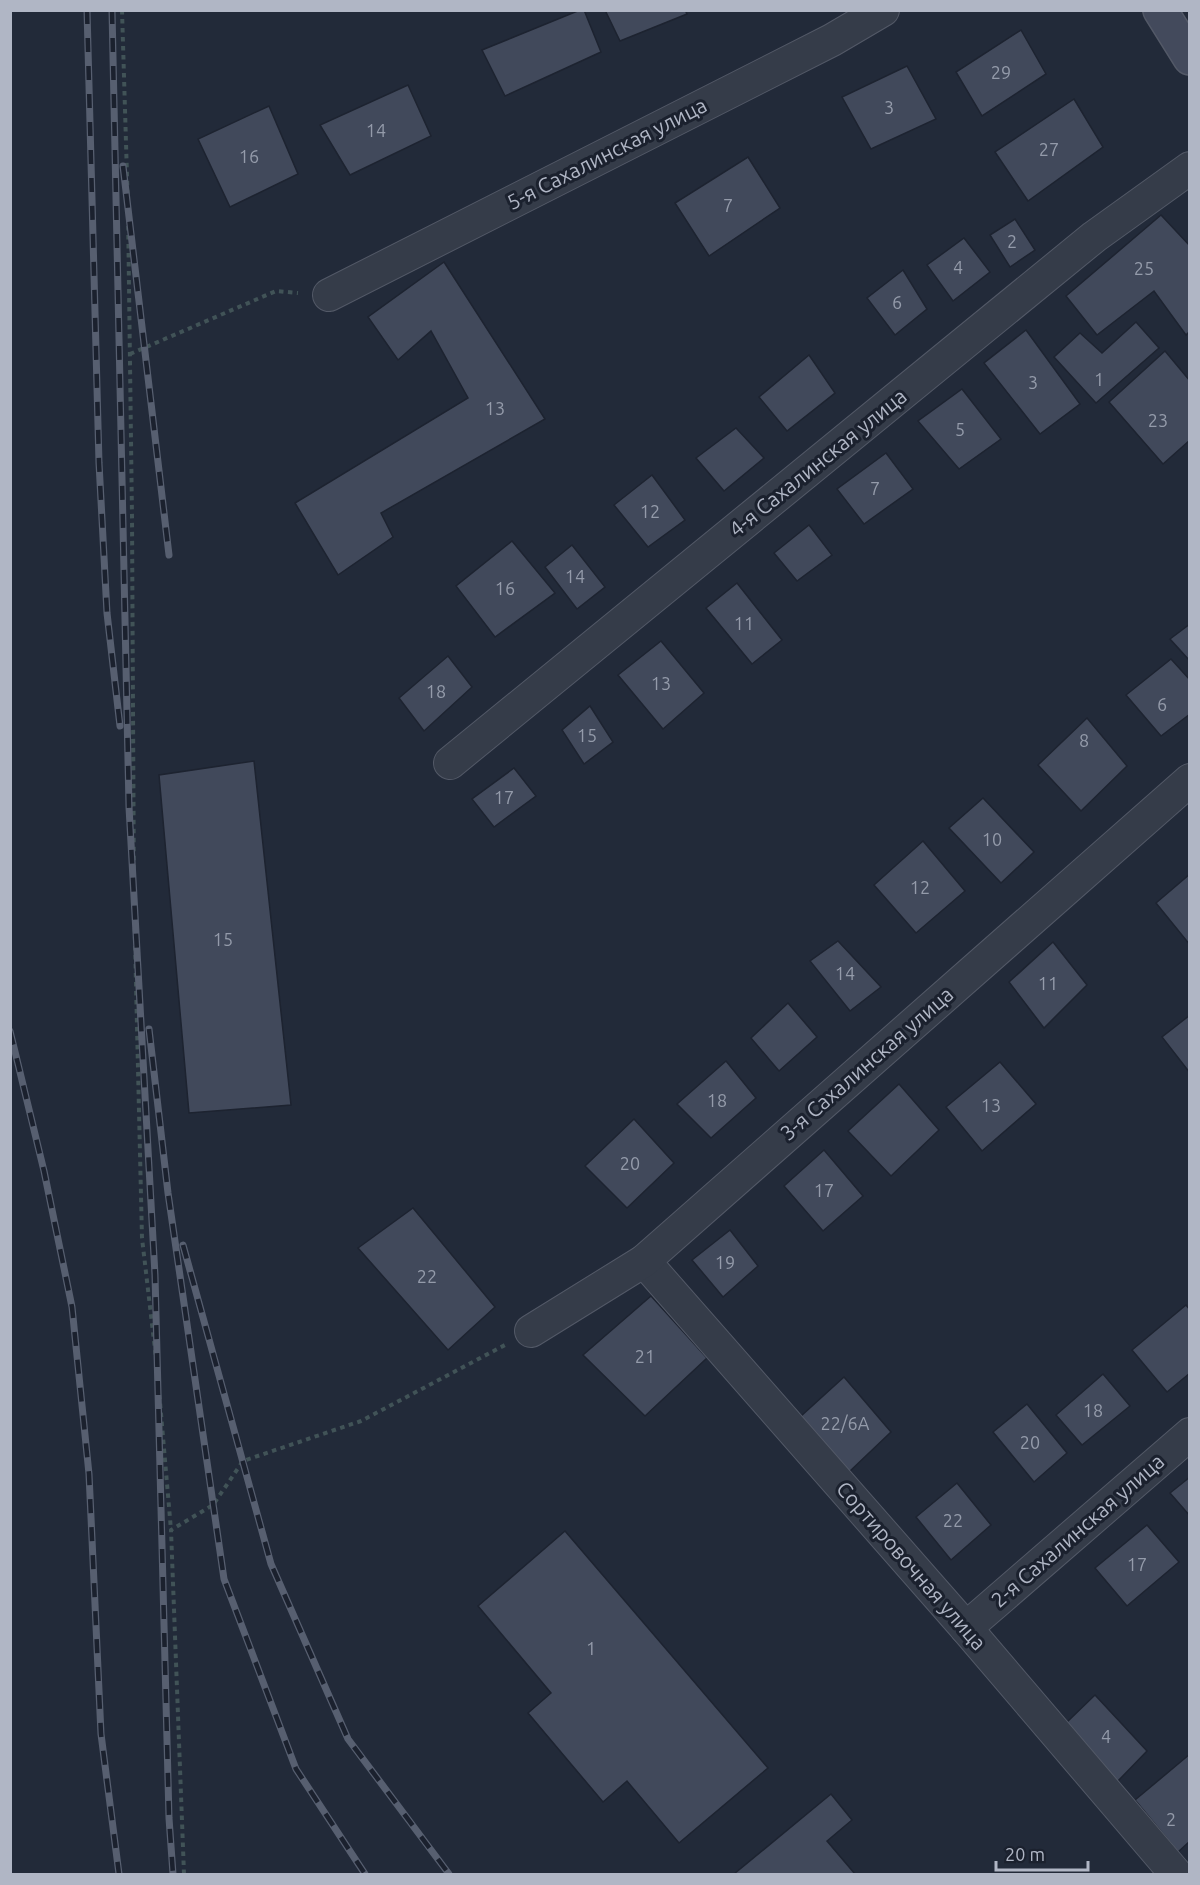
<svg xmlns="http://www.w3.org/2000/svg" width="1200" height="1885" viewBox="0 0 1200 1885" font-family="Ubuntu,sans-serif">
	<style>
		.building { fill: #41495b; stroke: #1d2330; stroke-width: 1.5 }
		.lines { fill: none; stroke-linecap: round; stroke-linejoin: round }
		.minor-casing { stroke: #535967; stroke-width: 34 }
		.secondary-casing { stroke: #535967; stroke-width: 36 }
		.path { stroke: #415357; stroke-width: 4; stroke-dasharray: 4.5 4.5; stroke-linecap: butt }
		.minor { stroke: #353c49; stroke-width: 32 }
		.secondary { stroke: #434a5c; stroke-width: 33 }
		.rail-casing { stroke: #575f70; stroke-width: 7 }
		.rail { stroke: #1b212e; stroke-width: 4.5; stroke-dasharray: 14; stroke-linecap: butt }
		.labels { text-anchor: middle; stroke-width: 6; stroke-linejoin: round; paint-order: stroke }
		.number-label { font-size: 18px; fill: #949baa }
		.street-label { font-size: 21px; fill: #b0b6c5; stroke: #1b212e }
	</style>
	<rect width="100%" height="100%" fill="#222a39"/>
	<g class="building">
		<path d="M 580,10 L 584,10 L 601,52 L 505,96 L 482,50 Z"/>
		<path d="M 605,10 L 685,10 L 687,14 L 620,41 Z"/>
		<path d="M 1021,30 L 1046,74 L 982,116 L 956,72 Z"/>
		<path d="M 907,66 L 936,119 L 871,149 L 842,97 Z"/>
		<path d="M 408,85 L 431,136 L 350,175 L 320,125 Z"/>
		<path d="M 1074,99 L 1103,147 L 1028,201 L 995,152 Z"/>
		<path d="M 269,106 L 298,174 L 230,207 L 198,139 Z"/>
		<path d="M 748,157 L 780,208 L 709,256 L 675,203 Z"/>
		<path d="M 1161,215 L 1190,246 L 1190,331 L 1186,335 L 1154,291 L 1097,335 L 1066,296 Z"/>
		<path d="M 1015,219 L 1035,250 L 1010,267 L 990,235 Z"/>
		<path d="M 964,238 L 990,272 L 953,301 L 927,265 Z"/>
		<path d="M 444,262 L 545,419 L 381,513 L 393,537 L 338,575 L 295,503 L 468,398 L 431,331 L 398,360 L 368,317 Z"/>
		<path d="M 903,270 L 927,309 L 895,335 L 867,298 Z"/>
		<path d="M 1136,322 L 1159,348 L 1096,403 L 1054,357 L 1080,333 L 1102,353 Z"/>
		<path d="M 1026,330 L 1080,404 L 1040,434 L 984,363 Z"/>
		<path d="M 1165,351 L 1190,381 L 1190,440 L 1163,464 L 1109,402 Z"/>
		<path d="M 809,355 L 835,393 L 787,431 L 759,397 Z"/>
		<path d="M 962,389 L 1001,439 L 959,469 L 918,421 Z"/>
		<path d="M 736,428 L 764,458 L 724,491 L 696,458 Z"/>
		<path d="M 886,453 L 913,489 L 864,524 L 837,489 Z"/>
		<path d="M 652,475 L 685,520 L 648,547 L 614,505 Z"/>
		<path d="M 809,525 L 832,555 L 797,581 L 774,553 Z"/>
		<path d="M 512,541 L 555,593 L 495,637 L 456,586 Z"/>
		<path d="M 572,545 L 605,587 L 577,609 L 545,567 Z"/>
		<path d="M 737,583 L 782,640 L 752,664 L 706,608 Z"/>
		<path d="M 1190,624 L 1190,661 L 1170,639 Z"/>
		<path d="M 661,641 L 704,693 L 663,729 L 618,675 Z"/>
		<path d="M 448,656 L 472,687 L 424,731 L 399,698 Z"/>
		<path d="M 1171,659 L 1190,680 L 1190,714 L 1161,736 L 1126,695 Z"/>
		<path d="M 590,706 L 613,742 L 584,764 L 562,730 Z"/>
		<path d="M 1087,718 L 1127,766 L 1081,811 L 1038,765 Z"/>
		<path d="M 254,761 L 291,1105 L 189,1113 L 159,775 Z"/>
		<path d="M 514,768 L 536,796 L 494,827 L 472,799 Z"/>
		<path d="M 983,798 L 1034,852 L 1001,883 L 949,828 Z"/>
		<path d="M 923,841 L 965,891 L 916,933 L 874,885 Z"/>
		<path d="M 1190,874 L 1190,945 L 1156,903 Z"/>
		<path d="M 838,941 L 881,987 L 850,1011 L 810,961 Z"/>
		<path d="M 1053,942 L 1087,985 L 1044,1028 L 1009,982 Z"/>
		<path d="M 788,1003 L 817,1037 L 779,1071 L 751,1038 Z"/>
		<path d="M 1190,1015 L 1190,1073 L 1162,1037 Z"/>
		<path d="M 726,1061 L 756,1098 L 711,1138 L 677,1104 Z"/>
		<path d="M 1000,1062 L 1036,1104 L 982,1151 L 946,1107 Z"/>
		<path d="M 899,1084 L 939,1130 L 891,1176 L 848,1131 Z"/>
		<path d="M 634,1119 L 674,1163 L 627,1208 L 585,1166 Z"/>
		<path d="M 824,1150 L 863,1196 L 823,1231 L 784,1186 Z"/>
		<path d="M 413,1208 L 495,1307 L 448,1350 L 358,1248 Z"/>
		<path d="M 730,1230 L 758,1266 L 723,1297 L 692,1260 Z"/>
		<path d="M 651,1296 L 707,1358 L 645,1416 L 583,1355 Z"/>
		<path d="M 1186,1305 L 1190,1310 L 1190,1373 L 1167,1392 L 1132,1350 Z"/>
		<path d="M 1103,1374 L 1130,1406 L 1082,1445 L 1056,1415 Z"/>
		<path d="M 844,1377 L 891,1432 L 849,1472 L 800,1417 Z"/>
		<path d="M 1027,1404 L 1067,1453 L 1034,1482 L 993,1432 Z"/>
		<path d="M 1190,1477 L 1190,1516 L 1170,1493 Z"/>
		<path d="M 957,1483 L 991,1525 L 951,1560 L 916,1517 Z"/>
		<path d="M 1147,1525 L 1179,1562 L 1127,1606 L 1095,1568 Z"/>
		<path d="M 565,1531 L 768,1768 L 679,1843 L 627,1781 L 603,1802 L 528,1713 L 551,1693 L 478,1606 Z"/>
		<path d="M 1095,1695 L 1147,1751 L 1117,1782 L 1065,1724 Z"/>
		<path d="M 1190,1754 L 1190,1841 L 1178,1852 L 1135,1800 Z"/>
		<path d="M 831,1794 L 852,1820 L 827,1841 L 855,1874 L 734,1874 Z"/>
	</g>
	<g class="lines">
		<defs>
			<g id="minor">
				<path d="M 329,295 L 832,40 L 883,10"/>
				<path d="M 450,763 L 1094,237 L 1190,168"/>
				<path d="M 644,1261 L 966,1628 L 1176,1874"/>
				<path d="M 531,1331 L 644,1261 L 1190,780"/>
				<path d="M 966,1628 L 1190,1434"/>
			</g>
			<path id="secondary" d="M 1160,10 L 1190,58"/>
		</defs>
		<use href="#minor" class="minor-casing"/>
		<use href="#secondary" class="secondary-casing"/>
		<g class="path">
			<path d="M 122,10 L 128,209 L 132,516 L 134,899 L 142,1238 L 157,1367 L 171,1530"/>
			<path d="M 130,354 L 276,291 L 298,293"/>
			<path d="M 184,1874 L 171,1530 L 213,1505 L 243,1461 L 361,1421 L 505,1345"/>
		</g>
		<use href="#minor" class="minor"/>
		<use href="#secondary" class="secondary"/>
		<defs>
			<g id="rail">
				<path d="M 87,10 L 99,463 L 107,613 L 120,726"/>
				<path d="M 112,10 L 129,807 L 155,1275 L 169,1818 L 173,1874"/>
				<path d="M 123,166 L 169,555"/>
				<path d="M 149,1029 L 168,1193 L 224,1579 L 296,1769 L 365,1874"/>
				<path d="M 10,1031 L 44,1171 L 72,1307 L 89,1474 L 101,1734 L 119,1874"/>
				<path d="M 183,1245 L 271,1564 L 348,1739 L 449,1874"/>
			</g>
		</defs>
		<use href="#rail" class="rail-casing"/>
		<use href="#rail" class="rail"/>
	</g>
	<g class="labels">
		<g class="number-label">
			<text x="1001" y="79">29</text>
			<text x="889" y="114">3</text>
			<text x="376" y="137">14</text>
			<text x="1049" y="156">27</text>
			<text x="249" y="163">16</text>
			<text x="728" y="212">7</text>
			<text x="1012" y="248">2</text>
			<text x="958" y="274">4</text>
			<text x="1144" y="275">25</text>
			<text x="897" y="309">6</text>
			<text x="1099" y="386">1</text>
			<text x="1033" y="389">3</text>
			<text x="495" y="415">13</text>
			<text x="1158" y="427">23</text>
			<text x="960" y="436">5</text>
			<text x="875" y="495">7</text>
			<text x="650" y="518">12</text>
			<text x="575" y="583">14</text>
			<text x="505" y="595">16</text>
			<text x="744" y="630">11</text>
			<text x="661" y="690">13</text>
			<text x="436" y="698">18</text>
			<text x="1162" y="711">6</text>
			<text x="587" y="742">15</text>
			<text x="1084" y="747">8</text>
			<text x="504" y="804">17</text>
			<text x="992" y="846">10</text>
			<text x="920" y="894">12</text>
			<text x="223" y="946">15</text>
			<text x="845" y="980">14</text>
			<text x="1048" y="990">11</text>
			<text x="717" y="1107">18</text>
			<text x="991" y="1112">13</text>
			<text x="630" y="1170">20</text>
			<text x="824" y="1197">17</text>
			<text x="725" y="1269">19</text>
			<text x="427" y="1283">22</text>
			<text x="645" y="1363">21</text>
			<text x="1093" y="1417">18</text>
			<text x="845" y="1430">22/6А</text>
			<text x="1030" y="1449">20</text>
			<text x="953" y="1527">22</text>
			<text x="1137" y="1571">17</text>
			<text x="591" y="1655">1</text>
			<text x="1106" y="1743">4</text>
			<text x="1171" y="1826">2</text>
		</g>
		<g class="street-label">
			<text transform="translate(607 154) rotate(-27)" y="7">5-я Сахалинская улица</text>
			<text transform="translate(818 463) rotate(-39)" y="7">4-я Сахалинская улица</text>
			<text transform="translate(867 1064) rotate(-41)" y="7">3-я Сахалинская улица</text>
			<text transform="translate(1078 1531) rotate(-41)" y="7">2-я Сахалинская улица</text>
			<text transform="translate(911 1566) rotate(49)" y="7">Сортировочная улица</text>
		</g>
	</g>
	<rect width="1200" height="1885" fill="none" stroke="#b0b6c5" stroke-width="24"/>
	<path d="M996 1861v9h92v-9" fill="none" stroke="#b0b6c5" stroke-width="3"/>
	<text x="1005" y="1861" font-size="18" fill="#b0b6c5" stroke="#1b212e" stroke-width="4.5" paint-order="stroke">20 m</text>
</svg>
